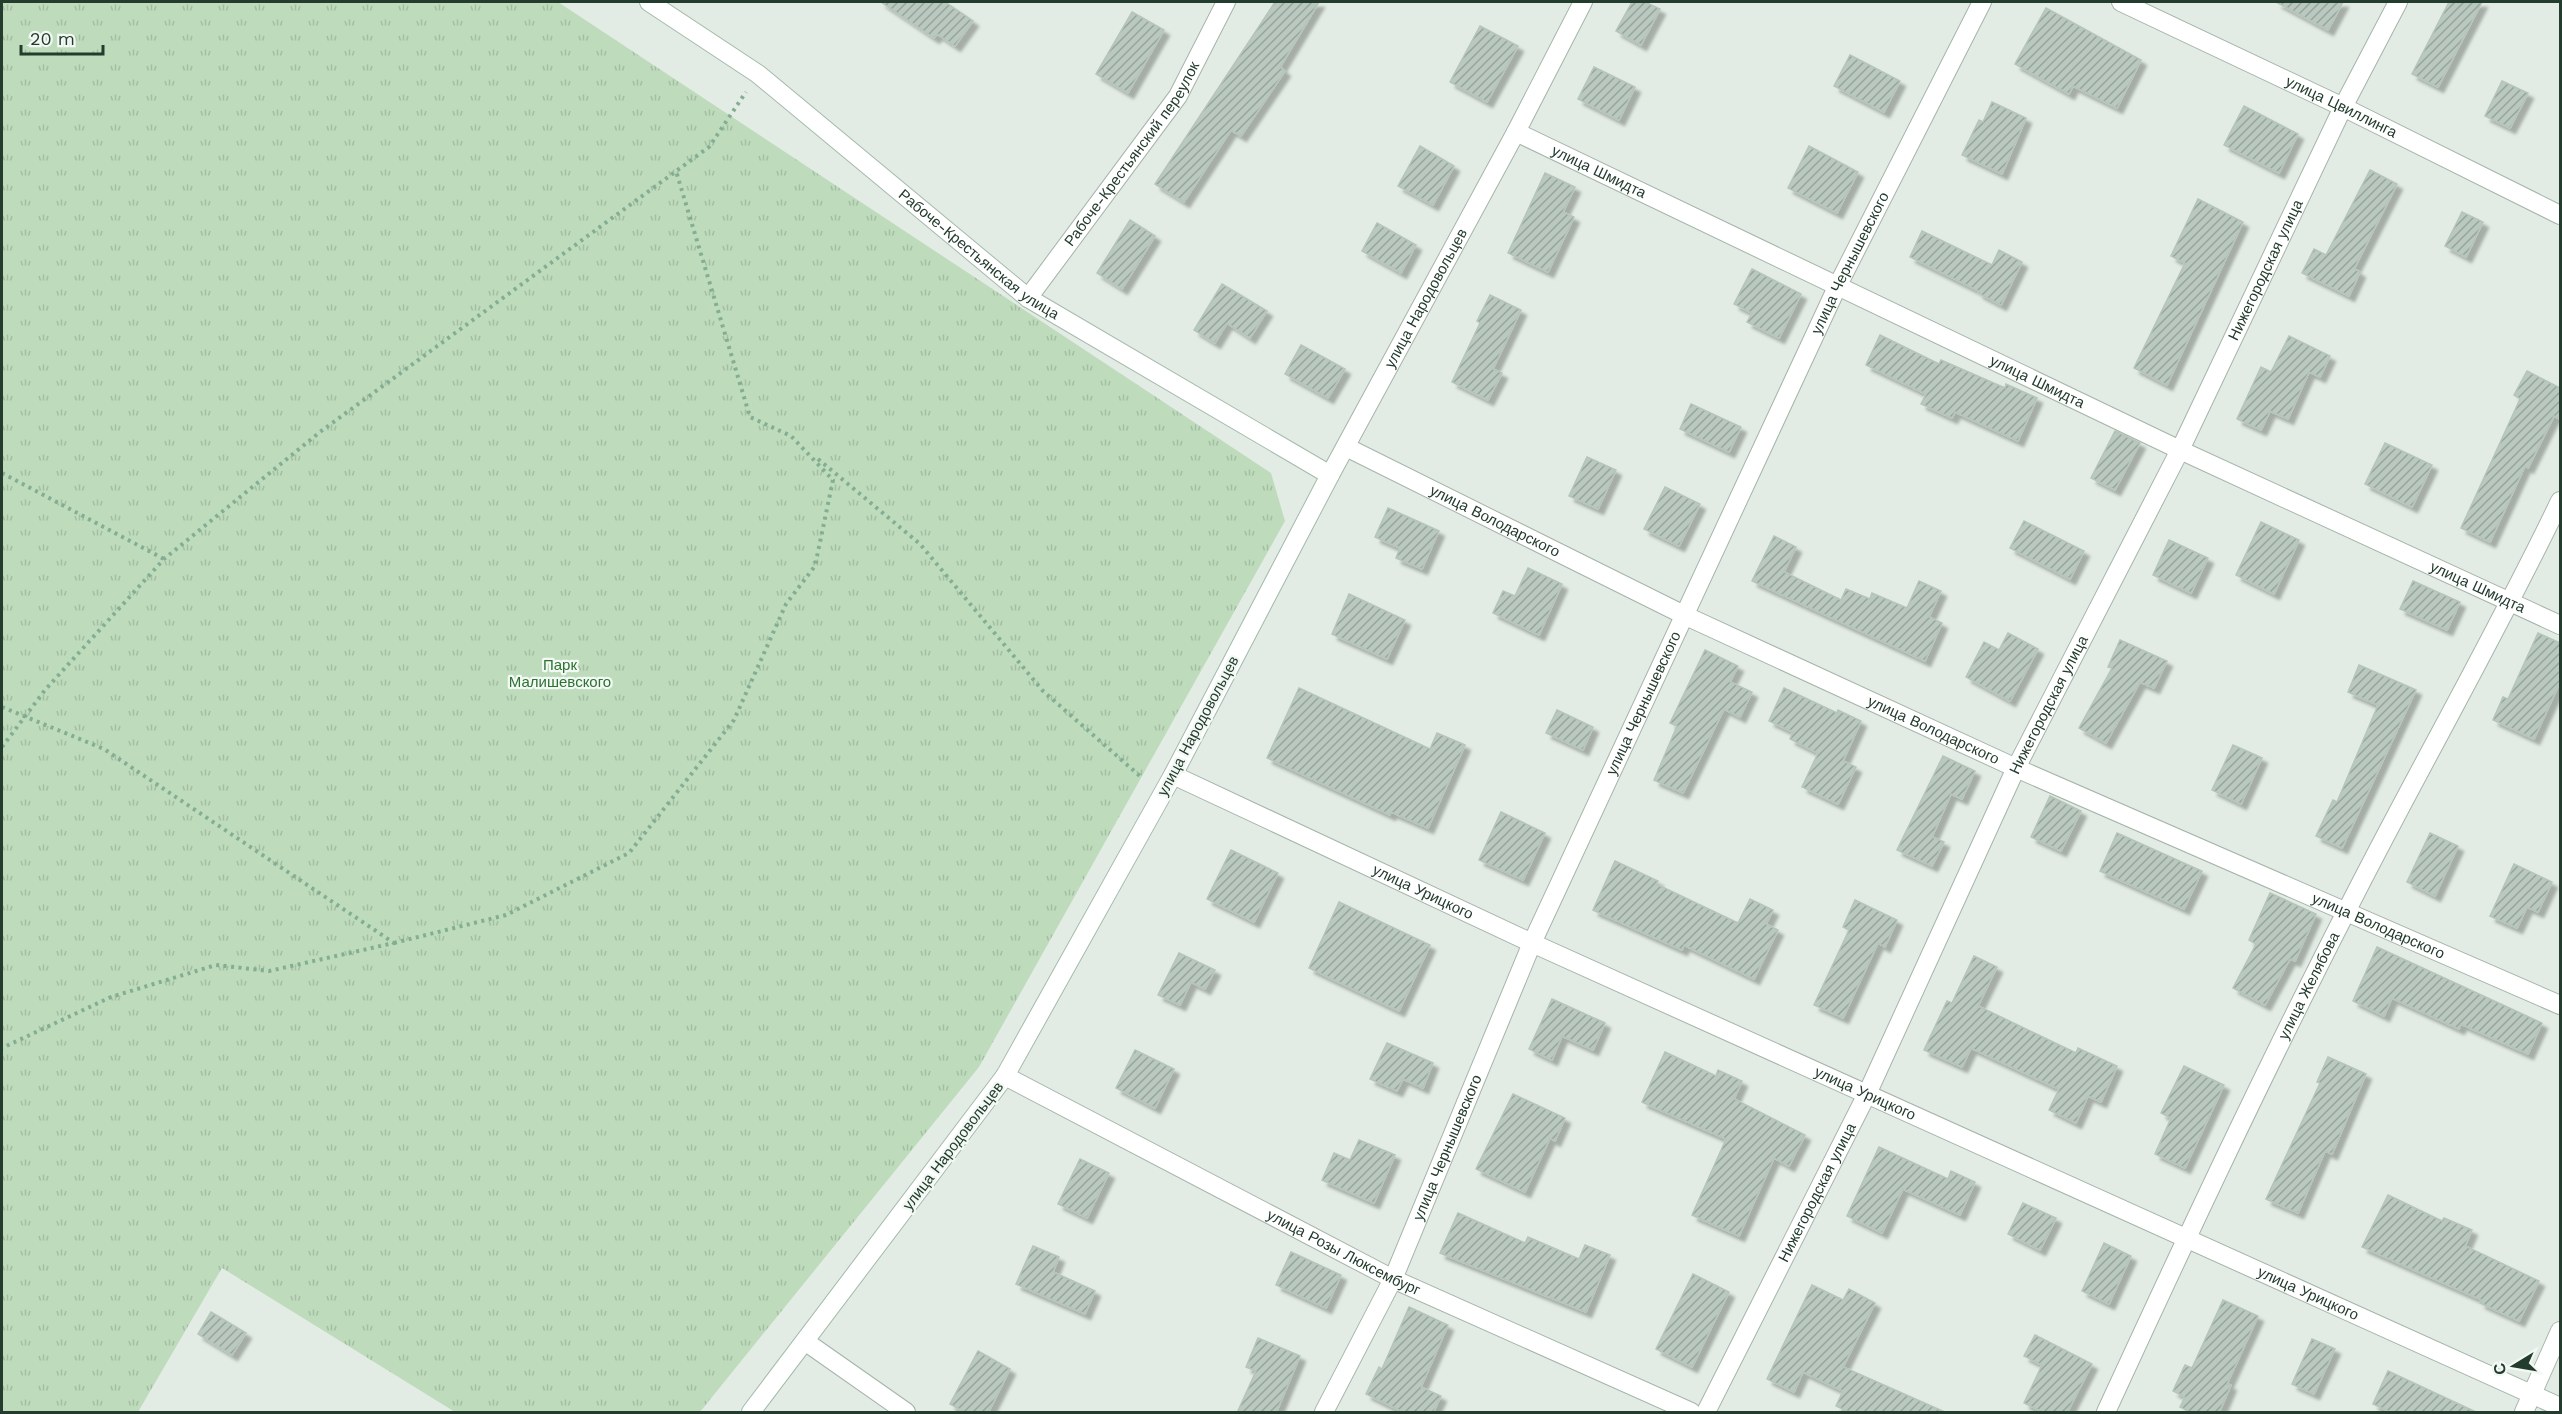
<svg xmlns="http://www.w3.org/2000/svg" width="2562" height="1414" viewBox="0 0 2562 1414" font-family="'Work Sans',sans-serif">
	<style>
		.park { fill: url(#park-tufts) }
		.building { fill: url(#building-hatch); stroke: #b5c5b9; stroke-width: 1.5; filter: url(#shadow) }
		.lines { fill: none; stroke-linecap: round; stroke-linejoin: round }
		.minor-casing { stroke: #a5b4a9; stroke-width: 20 }
		.tertiary-casing { stroke: #a5b4a9; stroke-width: 20 }
		.secondary-casing { stroke: #a4baab; stroke-width: 20 }
		.path { stroke: #83ae93; stroke-width: 4; stroke-dasharray: 3 4.5; stroke-linecap: butt }
		.minor { stroke: #fff; stroke-width: 18 }
		.tertiary { stroke: #fff; stroke-width: 18 }
		.secondary { stroke: #fff; stroke-width: 18 }
		.labels { text-anchor: middle; stroke-width: 4.5; stroke-linejoin: round; paint-order: stroke }
		.street-label { font-size: 15px; fill: #233c2d; stroke: #f2f8f3 }
		.park-label { font-size: 15px; fill: #2e7232; stroke: #f2f8f3 }
	</style>
	<defs>
		<pattern id="park-tufts" width="24" height="20" patternUnits="userSpaceOnUse" patternTransform="scale(1.5)"><rect width="24" height="20" fill="#bedcbc"/><path d="M3 7l-1-3M5 7V3M7 7l1-3M15 17l-1-3M17 17v-4M19 17l1-3" fill="none" stroke="#a3bea2"/></pattern>
		<pattern id="building-hatch" width="6" height="6" patternUnits="userSpaceOnUse" patternTransform="scale(1.5)"><rect width="6" height="6" fill="#bac9bf"/><path d="M-1 1l2-2M0 6l6-6M5 7l2-2" fill="none" stroke="#97a49c"/></pattern>
		<filter id="shadow"><feDropShadow dx="5.5" dy="5.5" stdDeviation="1.5" flood-color="#0004"/></filter>
	</defs>
	<rect width="100%" height="100%" fill="#e2ece4"/>
	<path class="park" d="M 2,2 L 558,2 L 1271,473 L 1285,521 L 979,1067 L 700,1412 L 455,1412 L 222,1268 L 138,1412 L 2,1412 Z"/>
	<g class="building">
		<path d="M 881,2 L 945,2 L 973,21 L 955,46 L 937,34 L 934,38 Z"/>
		<path d="M 1275,2 L 1319,2 L 1280,67 L 1285,71 L 1241,136 L 1231,130 L 1184,202 L 1155,184 Z"/>
		<path d="M 1632,2 L 1645,2 L 1660,9 L 1641,45 L 1616,31 Z"/>
		<path d="M 2276,2 L 2343,2 L 2328,30 Z"/>
		<path d="M 2449,2 L 2482,2 L 2438,87 L 2412,74 Z"/>
		<path d="M 2046,8 L 2141,60 L 2117,108 L 2073,86 L 2069,94 L 2015,64 Z"/>
		<path d="M 1132,12 L 1164,30 L 1128,93 L 1096,74 Z"/>
		<path d="M 1480,26 L 1518,46 L 1487,102 L 1450,82 Z"/>
		<path d="M 1850,55 L 1900,81 L 1884,112 L 1834,86 Z"/>
		<path d="M 1594,67 L 1635,87 L 1619,120 L 1578,99 Z"/>
		<path d="M 2502,81 L 2528,93 L 2510,128 L 2485,116 Z"/>
		<path d="M 1992,102 L 2026,118 L 2002,174 L 1962,155 L 1979,120 L 1983,122 Z"/>
		<path d="M 2244,106 L 2298,134 L 2279,173 L 2224,145 Z"/>
		<path d="M 1420,146 L 1454,166 L 1433,205 L 1398,186 Z"/>
		<path d="M 1809,146 L 1858,172 L 1837,213 L 1788,188 Z"/>
		<path d="M 2370,170 L 2397,184 L 2354,269 L 2360,272 L 2349,296 L 2302,273 L 2314,249 L 2326,255 Z"/>
		<path d="M 1545,173 L 1575,187 L 1563,212 L 1574,217 L 1548,272 L 1508,253 Z"/>
		<path d="M 2198,199 L 2243,222 L 2167,385 L 2134,368 L 2185,263 L 2171,256 Z"/>
		<path d="M 2462,212 L 2483,222 L 2466,257 L 2445,246 Z"/>
		<path d="M 1130,220 L 1155,236 L 1122,289 L 1097,273 Z"/>
		<path d="M 1377,223 L 1416,245 L 1401,273 L 1362,251 Z"/>
		<path d="M 1922,231 L 1992,265 L 1999,250 L 2022,262 L 2001,305 L 1978,293 L 1979,291 L 1910,257 Z"/>
		<path d="M 1752,269 L 1801,294 L 1779,338 L 1747,322 L 1752,313 L 1734,304 Z"/>
		<path d="M 1222,284 L 1267,311 L 1250,338 L 1227,323 L 1215,343 L 1194,330 Z"/>
		<path d="M 1490,295 L 1521,310 L 1493,369 L 1502,373 L 1488,400 L 1452,382 L 1480,323 L 1477,321 Z"/>
		<path d="M 1880,335 L 1939,364 L 1941,360 L 2005,388 L 2006,384 L 2037,398 L 2018,441 L 1955,412 L 1952,418 L 1921,404 L 1926,394 L 1866,365 Z"/>
		<path d="M 2289,336 L 2330,356 L 2320,377 L 2309,372 L 2288,419 L 2270,411 L 2261,430 L 2237,419 L 2261,367 L 2271,372 Z"/>
		<path d="M 1301,345 L 1345,369 L 1328,398 L 1285,374 Z"/>
		<path d="M 2527,371 L 2560,388 L 2560,419 L 2554,416 L 2528,468 L 2525,466 L 2490,542 L 2461,528 L 2520,399 L 2514,395 Z"/>
		<path d="M 1691,404 L 1741,427 L 1729,452 L 1680,429 Z"/>
		<path d="M 2115,431 L 2140,443 L 2115,490 L 2091,478 Z"/>
		<path d="M 2385,443 L 2432,465 L 2412,507 L 2365,484 Z"/>
		<path d="M 1587,457 L 1616,470 L 1598,509 L 1569,496 Z"/>
		<path d="M 1665,487 L 1700,504 L 1679,546 L 1644,529 Z"/>
		<path d="M 1388,508 L 1439,531 L 1422,569 L 1396,558 L 1400,548 L 1375,537 Z"/>
		<path d="M 2024,521 L 2084,551 L 2070,579 L 2010,548 Z"/>
		<path d="M 2261,522 L 2299,540 L 2274,594 L 2236,575 Z"/>
		<path d="M 1774,536 L 1796,547 L 1784,572 L 1841,600 L 1846,589 L 1870,599 L 1872,593 L 1907,608 L 1919,581 L 1941,591 L 1929,617 L 1942,623 L 1925,661 L 1752,581 Z"/>
		<path d="M 2169,540 L 2208,558 L 2191,593 L 2153,575 Z"/>
		<path d="M 1528,568 L 1562,584 L 1539,635 L 1493,613 L 1503,591 L 1515,596 Z"/>
		<path d="M 2413,581 L 2460,602 L 2447,630 L 2400,609 Z"/>
		<path d="M 1349,594 L 1405,620 L 1387,659 L 1332,634 Z"/>
		<path d="M 2008,633 L 2038,649 L 2010,701 L 1966,677 L 1984,642 L 1999,650 Z"/>
		<path d="M 2538,633 L 2560,643 L 2560,682 L 2534,739 L 2493,720 L 2503,697 L 2508,699 Z"/>
		<path d="M 2120,640 L 2167,661 L 2154,688 L 2140,682 L 2106,743 L 2079,728 L 2112,668 L 2108,667 Z"/>
		<path d="M 1705,650 L 1738,666 L 1730,682 L 1752,692 L 1740,717 L 1724,709 L 1683,793 L 1654,780 L 1677,726 L 1670,723 Z"/>
		<path d="M 2359,665 L 2416,690 L 2342,848 L 2316,836 L 2333,800 L 2337,802 L 2378,705 L 2348,692 Z"/>
		<path d="M 1299,688 L 1430,749 L 1437,733 L 1465,745 L 1428,828 L 1391,812 L 1390,815 L 1267,758 Z"/>
		<path d="M 1784,688 L 1837,713 L 1838,710 L 1861,721 L 1843,761 L 1856,767 L 1838,804 L 1802,787 L 1818,753 L 1790,739 L 1793,732 L 1769,721 Z"/>
		<path d="M 1557,710 L 1593,727 L 1583,750 L 1546,733 Z"/>
		<path d="M 2233,745 L 2262,758 L 2241,804 L 2212,790 Z"/>
		<path d="M 1943,756 L 1975,771 L 1962,799 L 1951,794 L 1932,837 L 1944,842 L 1932,866 L 1897,850 Z"/>
		<path d="M 2050,796 L 2081,811 L 2061,851 L 2031,837 Z"/>
		<path d="M 1501,812 L 1545,833 L 1523,880 L 1479,860 Z"/>
		<path d="M 2117,833 L 2202,871 L 2184,909 L 2100,871 Z"/>
		<path d="M 2430,833 L 2458,846 L 2435,896 L 2407,882 Z"/>
		<path d="M 1231,850 L 1278,873 L 1254,922 L 1207,899 Z"/>
		<path d="M 1615,861 L 1658,881 L 1656,884 L 1738,923 L 1750,899 L 1773,910 L 1766,924 L 1778,930 L 1754,979 L 1684,945 L 1682,950 L 1593,910 Z"/>
		<path d="M 2514,864 L 2552,882 L 2538,912 L 2527,907 L 2517,928 L 2490,916 Z"/>
		<path d="M 2270,893 L 2316,914 L 2295,961 L 2290,959 L 2265,1005 L 2233,988 L 2256,944 L 2249,940 Z"/>
		<path d="M 1855,900 L 1897,920 L 1885,947 L 1878,943 L 1843,1018 L 1814,1005 L 1849,930 L 1843,927 Z"/>
		<path d="M 1339,902 L 1430,945 L 1399,1011 L 1309,968 Z"/>
		<path d="M 2377,947 L 2542,1023 L 2528,1054 L 2461,1024 L 2459,1029 L 2392,998 L 2384,1016 L 2353,1001 Z"/>
		<path d="M 1179,953 L 1215,970 L 1205,989 L 1191,982 L 1180,1005 L 1158,995 Z"/>
		<path d="M 1974,956 L 1997,967 L 1978,1006 L 2076,1053 L 2078,1048 L 2117,1066 L 2101,1102 L 2088,1096 L 2076,1123 L 2049,1110 L 2059,1089 L 1971,1048 L 1962,1067 L 1924,1050 L 1947,1001 L 1952,1003 Z"/>
		<path d="M 1552,999 L 1605,1023 L 1593,1050 L 1562,1036 L 1552,1060 L 1529,1049 Z"/>
		<path d="M 1387,1043 L 1433,1063 L 1423,1088 L 1403,1079 L 1397,1091 L 1370,1079 Z"/>
		<path d="M 1135,1050 L 1174,1069 L 1155,1108 L 1116,1088 Z"/>
		<path d="M 1665,1052 L 1716,1076 L 1718,1070 L 1742,1081 L 1734,1099 L 1805,1135 L 1789,1166 L 1774,1158 L 1739,1236 L 1692,1215 L 1726,1139 L 1642,1102 Z"/>
		<path d="M 2328,1057 L 2366,1074 L 2332,1154 L 2325,1151 L 2298,1213 L 2266,1199 L 2320,1083 L 2317,1082 Z"/>
		<path d="M 2184,1066 L 2224,1085 L 2185,1168 L 2155,1154 L 2171,1118 L 2161,1113 Z"/>
		<path d="M 1513,1094 L 1565,1118 L 1555,1141 L 1550,1138 L 1525,1192 L 1476,1169 Z"/>
		<path d="M 1359,1140 L 1395,1155 L 1374,1203 L 1322,1180 L 1334,1153 L 1350,1160 Z"/>
		<path d="M 1879,1147 L 1948,1179 L 1951,1171 L 1975,1182 L 1960,1215 L 1903,1189 L 1882,1233 L 1847,1216 Z"/>
		<path d="M 1080,1159 L 1109,1173 L 1087,1218 L 1058,1204 Z"/>
		<path d="M 2388,1195 L 2442,1221 L 2444,1218 L 2472,1230 L 2465,1246 L 2539,1281 L 2519,1321 L 2480,1303 L 2482,1300 L 2362,1247 Z"/>
		<path d="M 2023,1203 L 2056,1218 L 2040,1250 L 2008,1234 Z"/>
		<path d="M 1458,1213 L 1525,1243 L 1528,1237 L 1579,1259 L 1585,1245 L 1610,1255 L 1586,1312 L 1440,1253 Z"/>
		<path d="M 2104,1243 L 2131,1256 L 2109,1304 L 2082,1291 Z"/>
		<path d="M 1033,1246 L 1059,1257 L 1053,1272 L 1095,1291 L 1085,1314 L 1016,1284 Z"/>
		<path d="M 1291,1252 L 1341,1275 L 1326,1308 L 1276,1285 Z"/>
		<path d="M 1693,1274 L 1729,1292 L 1692,1367 L 1656,1349 Z"/>
		<path d="M 1812,1285 L 1843,1300 L 1849,1289 L 1875,1303 L 1843,1367 L 1947,1413 L 1851,1413 L 1836,1406 L 1843,1391 L 1803,1372 L 1794,1392 L 1767,1379 Z"/>
		<path d="M 2223,1300 L 2258,1316 L 2227,1384 L 2231,1385 L 2219,1413 L 2192,1413 L 2180,1407 L 2185,1397 L 2173,1391 L 2185,1365 L 2192,1368 Z"/>
		<path d="M 1409,1307 L 1448,1325 L 1421,1387 L 1441,1396 L 1433,1413 L 1405,1413 L 1366,1394 L 1379,1367 L 1382,1369 Z"/>
		<path d="M 211,1312 L 246,1333 L 232,1355 L 198,1334 Z"/>
		<path d="M 2035,1335 L 2092,1364 L 2067,1413 L 2045,1413 L 2024,1403 L 2042,1365 L 2024,1356 Z"/>
		<path d="M 1258,1338 L 1300,1356 L 1276,1413 L 1237,1413 L 1256,1371 L 1246,1367 Z"/>
		<path d="M 2312,1339 L 2335,1349 L 2314,1394 L 2292,1384 Z"/>
		<path d="M 978,1351 L 1010,1369 L 988,1413 L 966,1413 L 950,1404 Z"/>
		<path d="M 2388,1371 L 2478,1413 L 2392,1413 L 2373,1404 Z"/>
	</g>
	<g class="lines">
		<defs>
			<g id="minor">
				<path id="s1" d="M 2121,2 L 2343,107 L 2560,215"/>
				<path id="s2" d="M 1516,132 L 2180,450 L 2560,625"/>
				<path id="s3" d="M 1028,298 L 1178,96 L 1226,2"/>
				<path id="s4" d="M 1348,448 L 1686,616 L 2016,768 L 2560,1005"/>
				<path id="s5" d="M 1330,475 L 1516,132 L 1583,2"/>
				<path id="s6" d="M 1005,1076 L 1393,1279 L 1691,1412"/>
				<path d="M 806,1342 L 906,1412"/>
				<path id="s7" d="M 1324,1412 L 1393,1279 L 1532,943 L 1838,285 L 1982,2"/>
				<path id="s8" d="M 1706,1412 L 1867,1094 L 2016,768 L 2180,450 L 2343,107 L 2398,2"/>
				<path id="s9" d="M 2106,1412 C 2183,1245 2261,1078 2345,914 C 2415,775 2493,641 2560,501"/>
				<path d="M 2524,1412 L 2560,1331"/>
			</g>
			<g id="tertiary">
				<path id="s10" d="M 1173,775 L 1532,943 L 2560,1407"/>
			</g>
			<g id="secondary">
				<path id="s11" d="M 649,2 L 758,74 L 1028,298 L 1330,475 L 1173,775 L 1005,1076 L 751,1412"/>
			</g>
		</defs>
		<use href="#minor" class="minor-casing"/>
		<use href="#tertiary" class="tertiary-casing"/>
		<use href="#secondary" class="secondary-casing"/>
		<g class="path">
			<path d="M 818,459 L 920,544 L 1043,691 L 1141,777"/>
			<path d="M 2,473 L 164,559"/>
			<path d="M 2,707 L 104,749 L 394,943 L 269,971 L 216,965 L 111,997 L 2,1048"/>
			<path d="M 2,747 L 45,690 L 164,559 L 320,432 L 709,147 L 746,92"/>
			<path d="M 394,943 L 506,915 L 629,853 L 734,720 L 786,604 L 815,566 L 833,480 L 791,436 L 750,417 L 676,171"/>
		</g>
		<use href="#minor" class="minor"/>
		<use href="#tertiary" class="tertiary"/>
		<use href="#secondary" class="secondary"/>
	</g>
	<g class="labels">
		<g class="street-label">
			<text dy="5" stroke="none"><textPath href="#s1" startOffset="244">улица Цвиллинга</textPath></text>
			<text dy="5" stroke="none"><textPath href="#s3" startOffset="178">Рабоче-Крестьянский переулок</textPath></text>
			<text dy="5" stroke="none"><textPath href="#s2" startOffset="92">улица Шмидта</textPath></text>
			<text dy="5" stroke="none"><textPath href="#s11" startOffset="416">Рабоче-Крестьянская улица</textPath></text>
			<text dy="5" stroke="none"><textPath href="#s7" startOffset="1264">улица Чернышевского</textPath></text>
			<text dy="5" stroke="none"><textPath href="#s8" startOffset="1272">Нижегородская улица</textPath></text>
			<text dy="5" stroke="none"><textPath href="#s5" startOffset="201">улица Народовольцев</textPath></text>
			<text dy="5" stroke="none"><textPath href="#s2" startOffset="578">улица Шмидта</textPath></text>
			<text dy="5" stroke="none"><textPath href="#s4" startOffset="164">улица Володарского</textPath></text>
			<text dy="5" stroke="none"><textPath href="#s2" startOffset="1064">улица Шмидта</textPath></text>
			<text dy="5" stroke="none"><textPath href="#s7" startOffset="778">улица Чернышевского</textPath></text>
			<text dy="5" stroke="none"><textPath href="#s8" startOffset="786">Нижегородская улица</textPath></text>
			<text transform="translate(1198 726) rotate(-62)" y="5">улица Народовольцев</text>
			<text dy="5" stroke="none"><textPath href="#s4" startOffset="650">улица Володарского</textPath></text>
			<text dy="5" stroke="none"><textPath href="#s10" startOffset="276">улица Урицкого</textPath></text>
			<text dy="5" stroke="none"><textPath href="#s4" startOffset="1136">улица Володарского</textPath></text>
			<text dy="5" stroke="none"><textPath href="#s9" startOffset="472">улица Желябова</textPath></text>
			<text dy="5" stroke="none"><textPath href="#s10" startOffset="762">улица Урицкого</textPath></text>
			<text transform="translate(953 1146) rotate(-53)" y="5">улица Народовольцев</text>
			<text dy="5" stroke="none"><textPath href="#s7" startOffset="292">улица Чернышевского</textPath></text>
			<text dy="5" stroke="none"><textPath href="#s8" startOffset="246">Нижегородская улица</textPath></text>
			<text dy="5" stroke="none"><textPath href="#s6" startOffset="382">улица Розы Люксембург</textPath></text>
			<text dy="5" stroke="none"><textPath href="#s10" startOffset="1248">улица Урицкого</textPath></text>
		</g>
		<g class="park-label">
			<text x="560" y="670">Парк<tspan x="560" dy="17">Малишевского</tspan></text>
		</g>
	</g>
	<rect width="2562" height="1414" fill="none" stroke="#233c2d" stroke-width="6"/>
	<g transform="translate(2514 1366) rotate(259)" stroke="#f2f8f3" stroke-width="4.5" paint-order="stroke">
	<path d="M0-4.5L10 22L0 15L-10 22Z" fill="#233c2d"/>
	<text y="-9" font-size="16" font-weight="bold" text-anchor="middle" fill="#233c2d">С</text>
	</g>
	<path d="M21 45v9h82v-9" fill="none" stroke="#233c2d" stroke-width="3"/>
	<text x="30" y="45" font-size="18" fill="#233c2d" stroke="#f2f8f3" stroke-width="4.5" paint-order="stroke">20 m</text>
</svg>
